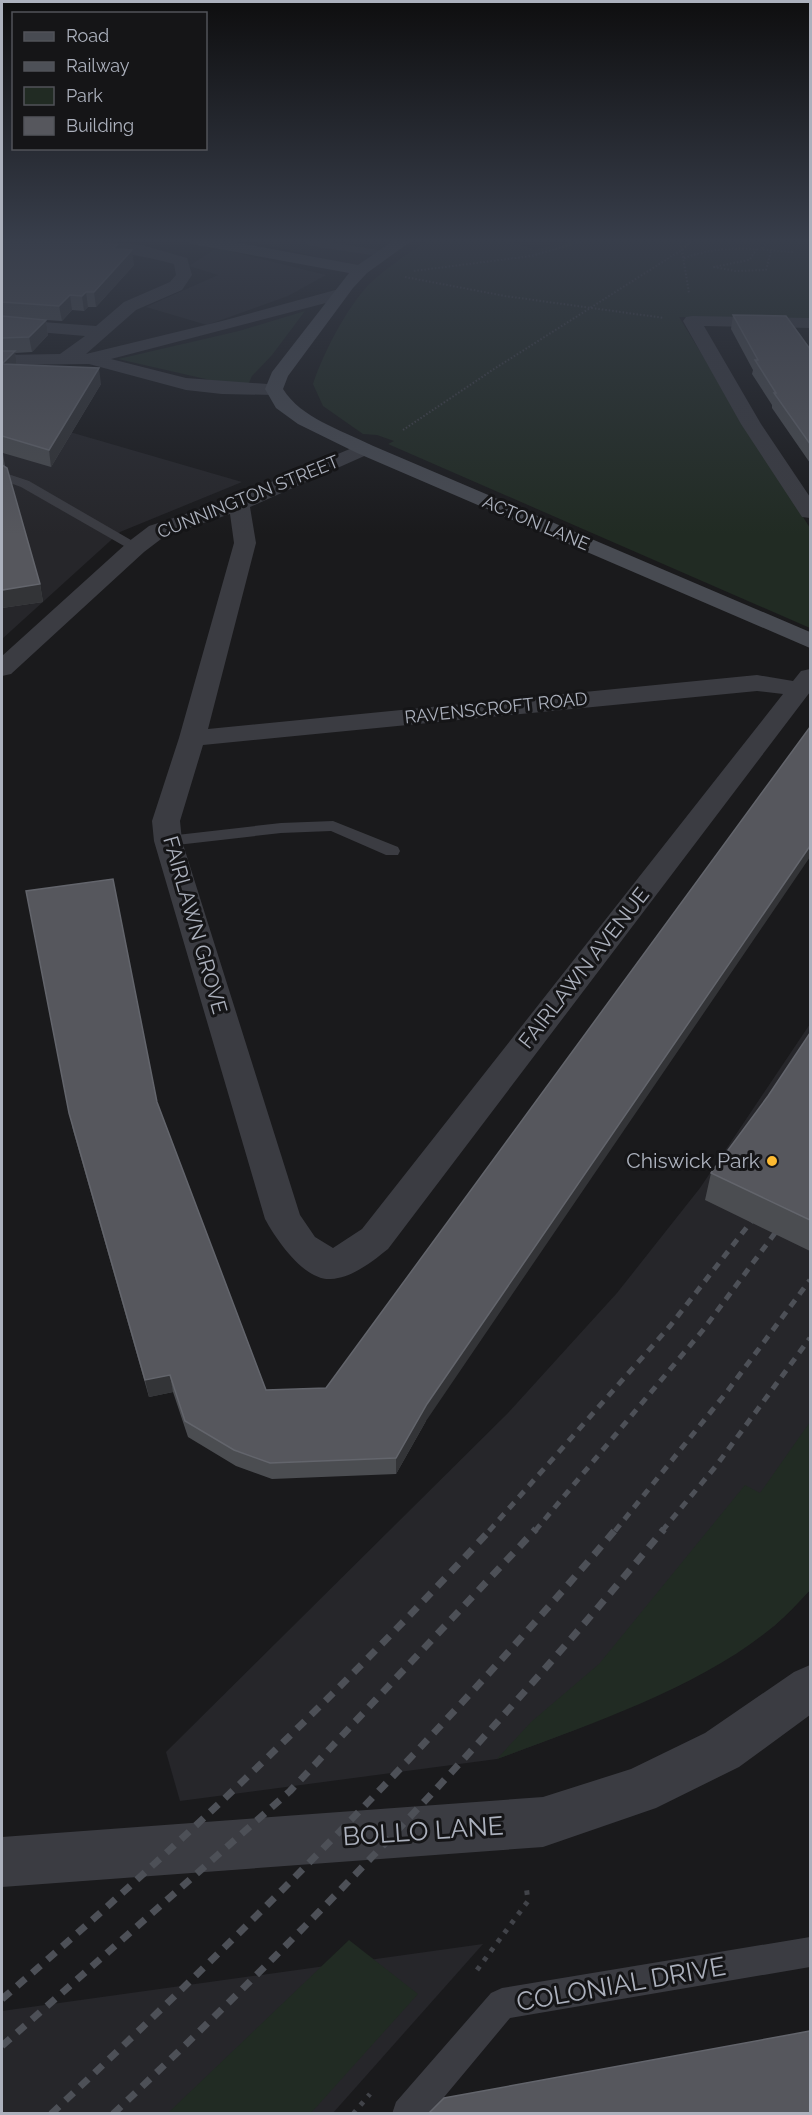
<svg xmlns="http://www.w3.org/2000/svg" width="812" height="2115" viewBox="0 0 812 2115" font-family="Raleway,sans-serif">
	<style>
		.built { fill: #26262a }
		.green { fill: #212b23 }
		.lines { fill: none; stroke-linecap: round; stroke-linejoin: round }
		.path-far1 { stroke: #414349; stroke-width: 2; stroke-dasharray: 1.5 2; stroke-linecap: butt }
		.path { stroke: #414349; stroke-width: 5; stroke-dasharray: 4.5 7; stroke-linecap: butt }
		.service { fill: #3b3c42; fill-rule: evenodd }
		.minor { fill: #3b3c42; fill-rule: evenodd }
		.tertiary { fill: #3b3c42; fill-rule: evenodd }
		.secondary { fill: #484b52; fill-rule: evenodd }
		.rail-far1 { stroke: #4d5057; stroke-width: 5; stroke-dasharray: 8 7; stroke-linecap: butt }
		.rail { stroke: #4d5057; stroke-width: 7; stroke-dasharray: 11 9; stroke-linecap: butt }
		.wall { fill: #4b4d51 }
		.shaded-wall { fill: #333437 }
		.building { fill: #56575d; stroke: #63656c; stroke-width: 1.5 }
		.poi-dot { fill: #fcba32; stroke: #151517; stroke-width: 2 }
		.labels { text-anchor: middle; stroke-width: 6; stroke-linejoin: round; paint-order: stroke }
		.far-street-label { font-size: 18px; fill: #acb1bd; stroke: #151517 }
		.street-label { font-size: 21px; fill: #acb1bd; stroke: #151517 }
		.poi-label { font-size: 21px; fill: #acb1bd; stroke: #151517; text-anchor: end }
		.near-street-label { font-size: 26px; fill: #acb1bd; stroke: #151517 }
	</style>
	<rect width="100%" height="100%" fill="#1a1a1c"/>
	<g class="built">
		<path d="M 258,239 L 402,239 L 361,268 L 256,242 Z"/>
		<path d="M 217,248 L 326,275 L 288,296 L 207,325 L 146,307 L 218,275 L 189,266 Z"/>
		<path d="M 2,415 L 63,430 L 242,482 L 120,532 L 2,639 Z"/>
		<path d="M 810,1024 L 810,1590 L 774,1626 L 728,1657 L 678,1686 L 577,1729 L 497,1759 L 180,1801 L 166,1752 L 508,1413 L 617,1293 L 700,1188 Z"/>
		<path d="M 483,1944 L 333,2113 L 2,2113 L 2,2011 Z"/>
	</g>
	<g class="green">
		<path d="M 430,239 L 504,239 L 535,250 L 577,239 L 810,239 L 810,319 L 679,317 L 756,443 L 810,528 L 810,628 L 388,444 L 394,441 L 377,435 L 363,434 L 323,406 L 313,384 C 323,353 351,298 377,277 C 393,263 412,251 430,239 Z"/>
		<path d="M 305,311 L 272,355 L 252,376 L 248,385 L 223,383 L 118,359 L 239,331 Z"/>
		<path d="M 810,1422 L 810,1590 C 799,1602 787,1615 774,1626 C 700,1688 588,1725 497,1759 L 531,1722 L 599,1664 L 745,1485 L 760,1493 Z"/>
		<path d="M 349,1940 L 418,1994 L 311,2113 L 168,2113 Z"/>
	</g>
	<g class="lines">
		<g class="path-far1">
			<path d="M 680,239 L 689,293"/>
			<path d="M 762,248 L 772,239"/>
			<path d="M 757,249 L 749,260 L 714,267 L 735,271 L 766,270 L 771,251"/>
			<path d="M 684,258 C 724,244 752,249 793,252"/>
			<path d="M 414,271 L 531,256 L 590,239"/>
			<path d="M 405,277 L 505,296 L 664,318"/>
			<path d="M 403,430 L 494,369 L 683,249 L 693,239"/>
		</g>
		<g class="path">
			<path d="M 477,1970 L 528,1901 L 526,1885"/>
			<path d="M 353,2114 L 370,2094"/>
		</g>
		<g class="service">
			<path d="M 309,239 L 385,251 L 390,254 L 385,257 L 311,246 L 306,243 Z"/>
			<path d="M 2,472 L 29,481 L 143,547 L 136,551 L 131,550 L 21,487 L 2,480 Z"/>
			<path d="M 333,821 L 398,847 L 400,851 L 398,855 L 386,855 L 331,831 L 281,833 L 168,846 L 160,841 L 168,836 L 281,823 Z"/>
			<path d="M 810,1937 L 810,1967 L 510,2018 L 430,2114 L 392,2114 L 396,2102 L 491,1993 L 502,1988 Z"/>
		</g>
		<g class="minor">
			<path d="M 2,239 L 82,239 L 142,245 L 187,258 L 192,275 L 182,290 L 136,310 L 86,354 L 222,321 L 339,289 L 347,294 L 345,298 L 111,359 L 186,378 L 281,385 L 283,389 L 281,393 L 274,395 L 222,394 L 186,390 L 89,364 L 2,365 L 2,355 L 60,354 L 85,336 L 2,329 L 2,319 L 96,326 L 124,302 L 170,282 L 176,275 L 174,264 C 118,248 60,248 2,246 Z"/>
			<path d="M 692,316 L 810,318 L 810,328 L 704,326 L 761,424 L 810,497 L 810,518 L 802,517 L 741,424 L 683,321 L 686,317 Z"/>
			<path d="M 364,443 L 371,445 L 374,449 L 371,453 L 250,507 L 256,543 L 208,729 L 757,675 L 793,681 L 801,671 L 810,669 L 810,692 L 388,1249 C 373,1261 352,1278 331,1279 C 304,1281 276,1239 265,1219 L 154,841 L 152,821 L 179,738 L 234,543 L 230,514 L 165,536 L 144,552 L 11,674 L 2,676 L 2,656 L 128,542 L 149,526 L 231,499 ZM 757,691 L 783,694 L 362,1229 L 333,1248 L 315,1237 L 300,1215 L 182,841 L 180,821 L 203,745 Z"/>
		</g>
		<path class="tertiary" d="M 810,1665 L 810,1715 L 739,1767 L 656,1808 L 543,1847 L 2,1887 L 2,1837 L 543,1797 L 631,1769 L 705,1733 L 794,1672 Z"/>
		<path class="secondary" d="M 184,239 L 218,239 L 358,265 L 396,239 L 414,239 L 367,273 L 353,288 L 288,376 L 283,389 C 301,418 341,430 371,445 L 810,632 L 810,648 L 357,453 L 298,424 L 276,408 L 265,389 L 272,372 L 349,273 L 192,244 Z"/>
		<g class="rail-far1">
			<path d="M 489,1531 L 670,1326 L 761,1209"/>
			<path d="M 535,1531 L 703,1330 L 784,1221"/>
			<path d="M 615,1531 L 726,1393 L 810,1280"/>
			<path d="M 662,1531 L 716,1466 L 810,1338"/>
		</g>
		<g class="rail">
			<path d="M 2,1999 C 174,1851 337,1696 491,1529"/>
			<path d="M 2,2046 L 290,1791 L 536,1529"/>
			<path d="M 51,2114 C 249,1928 440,1736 616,1529"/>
			<path d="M 113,2114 C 308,1930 493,1736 664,1529"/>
		</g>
	</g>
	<g class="wall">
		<path d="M 2,239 L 119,249 L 134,265 L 96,307 L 88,307 L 84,311 L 72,310 L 62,321 L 46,320 L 48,335 L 32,352 L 15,353 L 17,365 L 101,384 L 51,467 L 3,453 L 5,467 L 40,584 L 43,602 L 2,608 Z"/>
		<path d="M 733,315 L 810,349 L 810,463 L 772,408 L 772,405 L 752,374 L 753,370 L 731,329 Z"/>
		<path d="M 26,891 L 157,1102 L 266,1390 L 326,1388 L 426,1421 L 396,1474 L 272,1479 L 236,1466 L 188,1437 L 173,1392 L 149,1397 L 73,1130 Z"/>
		<path d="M 810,1033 L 810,1251 L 705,1200 L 711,1173 L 768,1096 Z"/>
	</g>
	<g class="shaded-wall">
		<path d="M 132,250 L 134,265 L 96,307 L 94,292 Z"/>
		<path d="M 86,292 L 88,307 L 84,311 L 82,296 Z"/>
		<path d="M 70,295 L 72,310 L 62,321 L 59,306 Z"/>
		<path d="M 46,320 L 48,335 L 32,352 L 29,337 Z"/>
		<path d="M 15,351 L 17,367 L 2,364 Z"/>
		<path d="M 99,368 L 101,384 L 51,467 L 49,450 Z"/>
		<path d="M 40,584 L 43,602 L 2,608 L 2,590 Z"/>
		<path d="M 810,846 L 810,857 L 426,1421 L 396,1474 L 396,1458 L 427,1404 Z"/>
		<path d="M 170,1375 L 173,1392 L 149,1397 L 145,1380 Z"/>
	</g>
	<g class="building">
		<path d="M 2,239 L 118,244 L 113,249 L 132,250 L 94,292 L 86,292 L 82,296 L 70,295 L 59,306 L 2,302 Z"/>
		<path d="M 733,315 L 786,316 L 810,349 L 810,444 L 774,393 L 776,393 L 755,360 L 758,360 Z"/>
		<path d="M 2,316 L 46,320 L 29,337 L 2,338 Z"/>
		<path d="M 2,351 L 15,351 L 2,364 L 99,368 L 49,450 L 2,436 Z"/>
		<path d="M 2,465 L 7,468 L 40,584 L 2,590 Z"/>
		<path d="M 810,727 L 810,846 L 427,1404 L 396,1458 L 270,1463 L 234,1450 L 185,1421 L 170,1375 L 145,1380 L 69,1113 L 26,891 L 113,879 L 157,1102 L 266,1390 L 326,1388 Z"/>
		<path d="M 810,1033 L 810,1220 L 711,1173 L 768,1096 Z"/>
		<path d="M 810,2031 L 810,2114 L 428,2114 L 444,2098 Z"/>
	</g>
	<linearGradient id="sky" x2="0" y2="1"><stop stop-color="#0e0e0f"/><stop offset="0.45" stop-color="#383e4b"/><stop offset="1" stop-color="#383e4b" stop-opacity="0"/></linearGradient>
	<rect width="812" height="535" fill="url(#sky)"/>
	<circle class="poi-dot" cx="772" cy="1161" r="6"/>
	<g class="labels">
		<g class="far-street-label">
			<text transform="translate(248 497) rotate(-22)" y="6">CUNNINGTON STREET</text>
			<text transform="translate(536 523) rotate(23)" y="6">ACTON LANE</text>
			<text transform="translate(496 708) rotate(-6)" y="6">RAVENSCROFT ROAD</text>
		</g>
		<g class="street-label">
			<text transform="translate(195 925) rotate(74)" y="7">FAIRLAWN GROVE</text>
			<text transform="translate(584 968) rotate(-52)" y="7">FAIRLAWN AVENUE</text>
		</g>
		<g class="poi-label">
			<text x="760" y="1168">Chiswick Park</text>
		</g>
		<g class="near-street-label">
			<text transform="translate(423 1831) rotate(-4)" y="9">BOLLO LANE</text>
			<text transform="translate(621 1984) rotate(-10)" y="9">COLONIAL DRIVE</text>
		</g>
	</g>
	<rect width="812" height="2115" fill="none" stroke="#acb1bd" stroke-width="6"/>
	<rect x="12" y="12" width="195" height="138" fill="#151517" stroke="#515359" stroke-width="1.5"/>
	<rect x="24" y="32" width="30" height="9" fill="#484b52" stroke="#515359" stroke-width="1.5"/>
	<text x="66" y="42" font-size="18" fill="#acb1bd">Road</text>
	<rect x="24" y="62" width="30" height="9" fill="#4d5057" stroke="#515359" stroke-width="1.5"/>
	<text x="66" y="72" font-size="18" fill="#acb1bd">Railway</text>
	<rect x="24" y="87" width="30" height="18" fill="#212b23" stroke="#515359" stroke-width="1.5"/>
	<text x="66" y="102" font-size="18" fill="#acb1bd">Park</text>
	<rect x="24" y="117" width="30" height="18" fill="#56575d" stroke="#515359" stroke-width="1.5"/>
	<text x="66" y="132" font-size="18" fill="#acb1bd">Building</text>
</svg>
